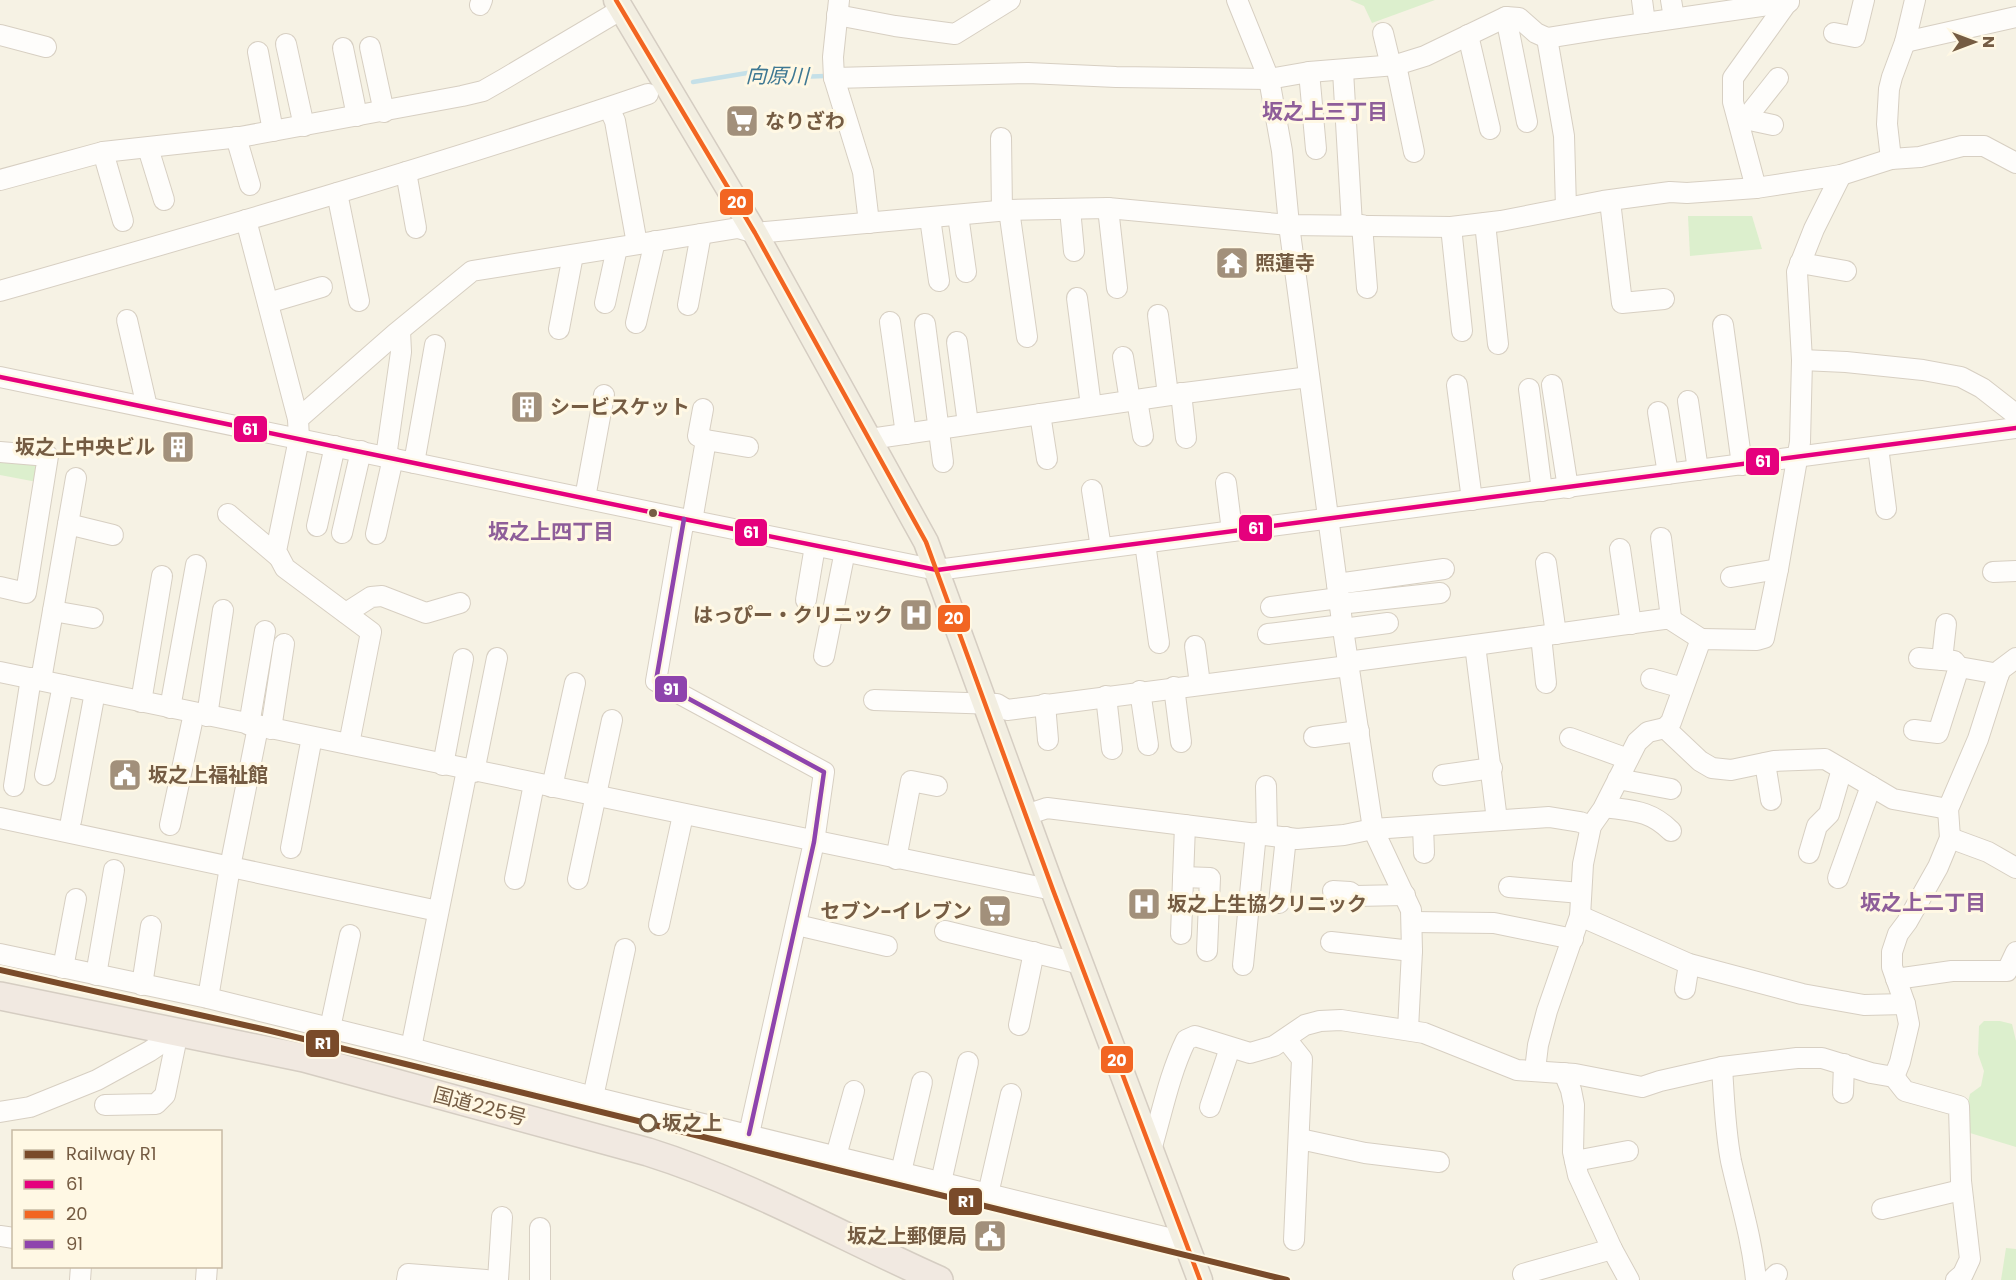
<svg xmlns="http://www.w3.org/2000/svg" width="2016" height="1280" viewBox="0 0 2016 1280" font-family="Poppins,'Noto Sans JP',sans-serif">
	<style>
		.green { fill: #dcefcd }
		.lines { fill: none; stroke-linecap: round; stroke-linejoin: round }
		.stream { stroke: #c5e0e8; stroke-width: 4.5 }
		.minor-casing { stroke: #d7cfc2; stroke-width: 22 }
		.major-casing { stroke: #d5cdc2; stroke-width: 27 }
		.highway-casing { stroke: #d5cdc2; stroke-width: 30 }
		.minor { stroke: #fefdfb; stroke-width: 20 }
		.major { stroke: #f2eee1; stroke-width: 24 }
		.highway { stroke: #f1e9e1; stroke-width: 27 }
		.bus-1-casing { stroke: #fff8e4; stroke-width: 9 }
		.bus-2-casing { stroke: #fff8e4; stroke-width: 9 }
		.bus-3-casing { stroke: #fff8e4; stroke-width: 9 }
		.bus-1 { stroke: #e5007d; stroke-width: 4.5 }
		.bus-2 { stroke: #f26522; stroke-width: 4.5 }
		.bus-3 { stroke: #8e44ad; stroke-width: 4.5 }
		.rail-1-casing { stroke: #fff8e4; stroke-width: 10 }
		.rail-1 { stroke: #7a4b2a; stroke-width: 6 }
		.bus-dot { fill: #755c43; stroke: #fff8e4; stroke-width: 2 }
		.stop-dot { fill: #fff8e4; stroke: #755c43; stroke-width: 3 }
		.labels { text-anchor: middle; stroke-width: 6; stroke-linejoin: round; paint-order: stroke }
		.poi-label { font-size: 20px; font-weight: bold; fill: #755c43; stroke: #fff8e4; text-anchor: start }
		.street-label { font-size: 20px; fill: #755c43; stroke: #fff8e4 }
		.stop-label { font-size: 20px; font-weight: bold; fill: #755c43; stroke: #fff8e4; text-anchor: start }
		.water-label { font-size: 21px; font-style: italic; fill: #3e7893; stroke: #fff8e4 }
		.neighbourhood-label { font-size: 21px; font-weight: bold; fill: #8e5e99; stroke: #fff8e4 }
		.line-badge { stroke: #fff8e4; stroke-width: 2 }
		.badge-label { font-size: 16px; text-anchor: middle; font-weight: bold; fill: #fff }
	</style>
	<rect width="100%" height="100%" fill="#f6f2e4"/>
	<g class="green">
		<path d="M 1350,0 L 1435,0 L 1372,23 L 1364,6 Z"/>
		<path d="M 1688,216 L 1752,216 L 1762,249 L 1690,256 Z"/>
		<path d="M 0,460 L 37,460 L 37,482 L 0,475 Z"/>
		<path d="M 1984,1021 L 2000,1021 L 2012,1024 L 2016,1041 L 2016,1147 L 1970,1133 L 1962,1125 L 1970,1094 L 1981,1086 L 1984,1071 L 1978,1054 L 1979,1026 Z"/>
		<path d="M 2006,1248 L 2016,1249 L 2016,1280 L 2001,1280 Z"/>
	</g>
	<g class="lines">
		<path class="stream" d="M 693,82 L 759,71 L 797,77 L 825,76"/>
		<defs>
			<g id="minor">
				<path d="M 839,0 L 833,57 L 834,78 L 863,172 L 869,223"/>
				<path d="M 1237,0 L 1269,79 L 1282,151 L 1289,225 L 1343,629 L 1373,829 L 1411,910 L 1412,951 L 1408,1029"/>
				<path d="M 1642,0 L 1645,23"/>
				<path d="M 1671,0 L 1674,18"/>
				<path d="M 480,5 L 482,0"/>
				<path d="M 837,15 L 895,26 L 955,34 L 1010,0"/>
				<path d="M 1506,17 L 1527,122"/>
				<path d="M 1383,33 L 1391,66"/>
				<path d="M 1834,33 L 1855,37 L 1864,0"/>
				<path d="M 0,35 L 46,47"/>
				<path d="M 1468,35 L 1490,129"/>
				<path d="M 1547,38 L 1564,136 L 1566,208"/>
				<path d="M 1905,42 L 2016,17"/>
				<path d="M 286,44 L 304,126"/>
				<path d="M 370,47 L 384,112"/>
				<path d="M 343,48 L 357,116"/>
				<path d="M 258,52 L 273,131"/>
				<path d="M 1396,65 L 1414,152"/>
				<path d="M 1343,71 L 1352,225"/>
				<path d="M 1309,72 L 1316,149"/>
				<path d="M 834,78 L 1028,73 L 1116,77 L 1269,79 L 1309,72 L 1396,65 L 1425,56 L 1506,17 L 1519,18 L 1536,33 L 1547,38 L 1603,29 L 1789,2"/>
				<path d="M 609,108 L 615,121 L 637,244"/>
				<path d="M 1745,119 L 1773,125"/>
				<path d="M 1740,126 L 1778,78"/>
				<path d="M 236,137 L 250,185"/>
				<path d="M 1001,138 L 1002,211"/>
				<path d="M 148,148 L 164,200"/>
				<path d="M 103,152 L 123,221"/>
				<path d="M 1891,159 L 1887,124 L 1889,89 L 1892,77 L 1905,42 L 1915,0"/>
				<path d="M 406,172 L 416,228"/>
				<path d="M 0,180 L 103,152 L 240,137 L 462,96 L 483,91 L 504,79 L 622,9"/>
				<path d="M 1756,188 L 1733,102 L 1733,78 L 1789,0"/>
				<path d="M 337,193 L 359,301"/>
				<path d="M 1610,201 L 1622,303 L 1664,299"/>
				<path d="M 1108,208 L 1117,288"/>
				<path d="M 1070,209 L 1074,251"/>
				<path d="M 1009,210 L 1027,337"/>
				<path d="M 958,215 L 966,272"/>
				<path d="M 930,218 L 939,281"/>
				<path d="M 246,220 L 298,419"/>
				<path d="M 1485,223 L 1498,344"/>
				<path d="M 1362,225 L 1367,288"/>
				<path d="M 1451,227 L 1462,331"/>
				<path d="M 1800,263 L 1846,271"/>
				<path d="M 0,291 C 217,229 434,167 648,94"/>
				<path d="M 1077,298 L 1091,406"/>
				<path d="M 268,303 L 322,287"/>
				<path d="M 605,303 L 617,248"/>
				<path d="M 688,305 L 701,234"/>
				<path d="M 1158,315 L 1168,395"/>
				<path d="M 127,320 L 147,407"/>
				<path d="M 890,322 L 906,434"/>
				<path d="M 636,323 L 655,241"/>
				<path d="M 925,324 L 943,462"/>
				<path d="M 1723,325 L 1742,465"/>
				<path d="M 559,329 L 573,255"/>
				<path d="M 957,342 L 968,424"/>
				<path d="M 1123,357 L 1130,401"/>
				<path d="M 1802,360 L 1846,362 L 1923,370 L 1961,377 L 1982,388 L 2014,413 L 2016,417"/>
				<path d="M 0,377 L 684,519 L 937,570 L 2016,428"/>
				<path d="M 1457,385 L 1472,500"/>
				<path d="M 1552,385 L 1568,488"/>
				<path d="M 1529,389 L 1542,491"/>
				<path d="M 1181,393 L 1186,438"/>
				<path d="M 1137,400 L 1143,436"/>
				<path d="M 1688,401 L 1698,470"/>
				<path d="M 1658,412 L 1668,474"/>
				<path d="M 1040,414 L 1047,459"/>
				<path d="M 870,439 L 1177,394 L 1309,377"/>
				<path d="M 706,440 L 748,447"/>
				<path d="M 1878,447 L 1886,509"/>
				<path d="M 0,452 L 48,456 L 26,593 L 0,587"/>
				<path d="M 386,457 L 401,352 L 400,331"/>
				<path d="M 414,463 L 435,345"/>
				<path d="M 1226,483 L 1232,531"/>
				<path d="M 1092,490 L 1101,548"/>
				<path d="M 585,498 L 604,395"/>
				<path d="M 228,514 L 279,557"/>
				<path d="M 684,519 L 656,681 L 824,772 L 814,842 L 749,1134"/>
				<path d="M 692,521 L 706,440 L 698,436 L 703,409"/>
				<path d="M 68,524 L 113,535"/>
				<path d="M 317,526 L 335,446"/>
				<path d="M 342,533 L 361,451"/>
				<path d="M 376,534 L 393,458"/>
				<path d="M 1661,538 L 1671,618"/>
				<path d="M 1145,543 L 1159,643"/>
				<path d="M 1620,549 L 1631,624"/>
				<path d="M 1546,563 L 1556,634"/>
				<path d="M 1993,572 L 2016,571"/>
				<path d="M 1731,577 L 1778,569"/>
				<path d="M 1337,584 L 1444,569"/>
				<path d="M 806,600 L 815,546"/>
				<path d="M 1339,604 L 1440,593"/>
				<path d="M 1271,607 L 1339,598"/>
				<path d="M 53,611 L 93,618"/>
				<path d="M 346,613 L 371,597 L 382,596 L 426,613 L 460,603"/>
				<path d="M 1343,629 L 1388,623"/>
				<path d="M 1268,634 L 1342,625"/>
				<path d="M 1541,636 L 1546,683"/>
				<path d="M 1475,645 L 1671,618 L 1673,621 L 1701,639"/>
				<path d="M 1195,646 L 1200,684"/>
				<path d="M 824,656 L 845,551"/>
				<path d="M 1919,658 L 1954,661 L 1959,667 L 1999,674"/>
				<path d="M 1942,660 L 1946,624"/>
				<path d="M 1347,662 L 1475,645 L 1497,820"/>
				<path d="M 0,672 L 1053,890"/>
				<path d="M 1651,679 L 1683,688"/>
				<path d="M 41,680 L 76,478"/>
				<path d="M 1174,687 L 1181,742"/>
				<path d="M 1140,691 L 1148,745"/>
				<path d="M 1106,696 L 1112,749"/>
				<path d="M 874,700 L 997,704 L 1007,710 L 1348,666"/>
				<path d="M 141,702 L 162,576"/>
				<path d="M 1045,704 L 1048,740"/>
				<path d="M 170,708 L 196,565"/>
				<path d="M 207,716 L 223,610"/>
				<path d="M 249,725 L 265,631"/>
				<path d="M 1665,728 L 1700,761 L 1712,768 L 1731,770 L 1774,761 L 1825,759 L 1893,799 L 1948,809"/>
				<path d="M 271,729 L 284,644"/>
				<path d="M 1914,730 L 1938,733 L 1959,667"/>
				<path d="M 1314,737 L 1359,731"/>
				<path d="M 1570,738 L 1628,759"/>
				<path d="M 349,744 L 371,632 L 285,568 L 276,551 L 299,439 L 298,419 L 395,334 L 472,271 L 738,228 L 755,233 L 1009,210 L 1108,208 L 1289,225 L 1451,227 L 1501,221 L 1603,201 L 1670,192 L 1687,193 L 1756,188 L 1841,175 L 1891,159 L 1920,157 L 1962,146 L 1984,146 L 2016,163"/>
				<path d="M 1765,763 L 1771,800"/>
				<path d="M 443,765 L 463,659"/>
				<path d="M 474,772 L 497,658"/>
				<path d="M 45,775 L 63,685"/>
				<path d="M 1443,775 L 1492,768"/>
				<path d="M 1618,779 L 1671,789"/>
				<path d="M 14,786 L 31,678"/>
				<path d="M 1266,786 L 1267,835"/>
				<path d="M 552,787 L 575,683"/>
				<path d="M 1605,807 C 1633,811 1650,810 1671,831"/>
				<path d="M 1026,815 L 1047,808 L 1297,839 L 1344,835 L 1373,829 L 1549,817 L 1580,822 L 1591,826"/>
				<path d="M 0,818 L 438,911"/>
				<path d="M 71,821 L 95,692"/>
				<path d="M 170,825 L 194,713"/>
				<path d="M 1423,826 L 1424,853"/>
				<path d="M 1950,838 L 1988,852 L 2016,868"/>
				<path d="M 291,848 L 312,737"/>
				<path d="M 1809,853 L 1817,826 L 1829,814 L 1842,769"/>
				<path d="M 896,859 L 911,781 L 937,786"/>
				<path d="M 1183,877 L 1210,878 L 1207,951"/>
				<path d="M 1838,878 L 1871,786"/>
				<path d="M 515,879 L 534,784"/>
				<path d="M 578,879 L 612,720"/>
				<path d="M 1509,887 L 1581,893"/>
				<path d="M 1333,891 L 1350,892 L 1355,896 L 1405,895"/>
				<path d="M 1279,903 L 1286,837"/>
				<path d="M 1580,916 L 1689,964 L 1802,994 L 1864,1005 L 1905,1004"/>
				<path d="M 1413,922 L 1494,923 L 1573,939"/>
				<path d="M 659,925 L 683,815"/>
				<path d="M 797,925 L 887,946"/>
				<path d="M 945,931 L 1081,964"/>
				<path d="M 1181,934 L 1185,825"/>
				<path d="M 1331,942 L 1412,951"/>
				<path d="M 0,954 L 208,998 L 411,1048 L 593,1097 L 1168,1238 L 1184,1238"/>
				<path d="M 1243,965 L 1256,833"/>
				<path d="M 63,968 L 76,899"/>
				<path d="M 96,975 L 114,870"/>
				<path d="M 1896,979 L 1952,971 L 2007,971 L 2016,952"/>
				<path d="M 142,985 L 151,926"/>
				<path d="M 1685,989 L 1689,964"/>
				<path d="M 208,998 L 230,867 L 258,727"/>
				<path d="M 1019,1025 L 1034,952"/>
				<path d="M 330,1028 L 350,935"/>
				<path d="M 1286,1039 L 1302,1059 L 1294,1240"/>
				<path d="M 411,1048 L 467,770"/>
				<path d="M 1722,1067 C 1724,1098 1725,1130 1731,1161 C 1740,1201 1752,1239 1756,1280"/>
				<path d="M 1535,1070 L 1538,1045 L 1547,1011 L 1580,916 L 1583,864 L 1591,826 L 1603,809 L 1637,742 L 1648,732 L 1665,728 L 1671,722 L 1701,639 L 1757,640 L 1764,638 L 1778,569 L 1800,442 L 1802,360 L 1797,272 L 1814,229 L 1841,175"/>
				<path d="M 1564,1073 L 1571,1090 L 1574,1105 L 1573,1152 L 1578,1175 L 1612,1249 L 1629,1280"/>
				<path d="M 1894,1077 L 1905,1091 L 1959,1106 L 1961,1181 L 1970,1259 L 1963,1274 L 1956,1280"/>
				<path d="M 1843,1093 L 1844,1064"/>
				<path d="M 593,1097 L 625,949"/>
				<path d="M 105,1105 L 156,1104 L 165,1095 L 178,1032"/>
				<path d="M 1210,1107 L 1230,1048"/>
				<path d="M 0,1112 L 30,1107 L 97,1080 L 150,1051 L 178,1032"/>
				<path d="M 1300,1139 L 1365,1153 L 1439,1162"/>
				<path d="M 1151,1150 C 1162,1113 1169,1075 1186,1040 L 1195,1036 L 1250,1053 L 1274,1046 L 1305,1025 L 1320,1021 L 1341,1020 L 1424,1033 L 1517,1070 L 1575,1074 L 1642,1087 L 1660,1081 L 1722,1067 L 1797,1058 L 1822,1058 L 1871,1073 L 1894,1077 L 1900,1062 L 1909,1024 L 1905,1004 L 1892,967 L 1892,952 L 1898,934 L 1907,922 L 1938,867 L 1950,838 L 1948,809 L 1978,739 L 2000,670 L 2016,658"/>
				<path d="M 836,1156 L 854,1091"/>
				<path d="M 1575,1161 L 1628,1151"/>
				<path d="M 901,1172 L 922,1082"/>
				<path d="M 941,1182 L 968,1062"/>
				<path d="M 988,1194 L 1011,1094"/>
				<path d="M 1882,1209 L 1961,1190"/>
				<path d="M 0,1236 L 14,1238"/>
				<path d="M 1523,1274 L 1612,1249"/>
				<path d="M 80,1280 L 81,1266"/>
				<path d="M 206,1280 L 207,1266"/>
				<path d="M 407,1280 L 408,1274 L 486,1280"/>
				<path d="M 498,1280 L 502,1217"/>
				<path d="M 540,1280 L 540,1228"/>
				<path d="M 1771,1280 L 1777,1274"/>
			</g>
			<path id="major" d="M 616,0 L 755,233 L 926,542 L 1053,890 L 1200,1280"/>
			<path id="highway" d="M 0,996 L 304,1058 L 648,1152 C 750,1184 842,1237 939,1280"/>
		</defs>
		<use href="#minor" class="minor-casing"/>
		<use href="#major" class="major-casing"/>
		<use href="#highway" class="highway-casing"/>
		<use href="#minor" class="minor"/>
		<use href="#major" class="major"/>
		<use href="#highway" class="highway"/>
		<defs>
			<path id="bus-1" d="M 0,377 L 684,519 L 937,570 L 2016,428"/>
			<path id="bus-2" d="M 616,0 L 755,233 L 926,542 L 1053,890 L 1200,1280"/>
			<path id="bus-3" d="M 684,519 L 656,681 L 824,772 L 814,842 L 749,1134"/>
		</defs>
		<use href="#bus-1" class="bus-1-casing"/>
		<use href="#bus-2" class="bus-2-casing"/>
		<use href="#bus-3" class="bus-3-casing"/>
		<use href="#bus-1" class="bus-1"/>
		<use href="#bus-2" class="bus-2"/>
		<use href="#bus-3" class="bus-3"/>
		<defs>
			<path id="rail-1" d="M 0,970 L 271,1031 L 1287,1280"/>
		</defs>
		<use href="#rail-1" class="rail-1-casing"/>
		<use href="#rail-1" class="rail-1"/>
	</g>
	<defs>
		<symbol id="supermarket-square" viewBox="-11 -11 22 22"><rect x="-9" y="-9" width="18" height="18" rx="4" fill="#a2907b" stroke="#fff8e4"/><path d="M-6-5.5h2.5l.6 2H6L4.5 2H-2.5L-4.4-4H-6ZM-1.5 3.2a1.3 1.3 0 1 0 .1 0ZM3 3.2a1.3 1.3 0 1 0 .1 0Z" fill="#fff"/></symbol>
		<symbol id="temple-square" viewBox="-11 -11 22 22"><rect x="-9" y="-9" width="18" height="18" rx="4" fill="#a2907b" stroke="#fff8e4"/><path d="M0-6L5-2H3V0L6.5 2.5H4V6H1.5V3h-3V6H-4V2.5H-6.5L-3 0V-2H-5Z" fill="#fff"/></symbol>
		<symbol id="building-square" viewBox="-11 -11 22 22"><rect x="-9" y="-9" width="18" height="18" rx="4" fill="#a2907b" stroke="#fff8e4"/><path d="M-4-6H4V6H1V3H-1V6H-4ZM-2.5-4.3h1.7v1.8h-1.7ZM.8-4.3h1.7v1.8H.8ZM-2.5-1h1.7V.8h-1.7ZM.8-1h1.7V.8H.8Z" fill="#fff"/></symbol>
		<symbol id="hospital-square" viewBox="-11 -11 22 22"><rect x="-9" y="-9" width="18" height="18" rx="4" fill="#a2907b" stroke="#fff8e4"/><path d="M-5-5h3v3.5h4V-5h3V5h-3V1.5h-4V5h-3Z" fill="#fff"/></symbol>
		<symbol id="civic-square" viewBox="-11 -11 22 22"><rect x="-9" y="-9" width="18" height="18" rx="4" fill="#a2907b" stroke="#fff8e4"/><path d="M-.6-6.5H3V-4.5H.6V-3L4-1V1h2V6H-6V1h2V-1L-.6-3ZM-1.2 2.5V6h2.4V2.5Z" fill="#fff"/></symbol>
	</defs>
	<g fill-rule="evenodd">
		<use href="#supermarket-square" x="723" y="102" width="38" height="38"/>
		<use href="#temple-square" x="1213" y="244" width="38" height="38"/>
		<use href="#building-square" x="508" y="388" width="38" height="38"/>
		<use href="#building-square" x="159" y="428" width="38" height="38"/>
		<use href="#hospital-square" x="897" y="596" width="38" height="38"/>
		<use href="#civic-square" x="106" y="756" width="38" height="38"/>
		<use href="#hospital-square" x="1125" y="885" width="38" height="38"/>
		<use href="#supermarket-square" x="976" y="892" width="38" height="38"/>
		<use href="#civic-square" x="971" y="1217" width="38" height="38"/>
	</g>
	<circle class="bus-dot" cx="653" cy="513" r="5"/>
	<circle class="stop-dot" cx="648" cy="1123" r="8"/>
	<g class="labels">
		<g class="poi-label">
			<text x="765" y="128">なりざわ</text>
			<text x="1255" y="270">照蓮寺</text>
			<text x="550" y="414">シービスケット</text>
			<text x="155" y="454" text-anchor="end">坂之上中央ビル</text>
			<text x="893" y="622" text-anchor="end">はっぴー・クリニック</text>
			<text x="148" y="782">坂之上福祉館</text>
			<text x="1167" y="911">坂之上生協クリニック</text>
			<text x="972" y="918" text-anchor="end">セブン-イレブン</text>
			<text x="967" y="1243" text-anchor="end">坂之上郵便局</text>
		</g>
		<g class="street-label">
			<text transform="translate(480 1106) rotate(15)" y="7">国道225号</text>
		</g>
		<g class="stop-label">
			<text x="662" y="1130">坂之上</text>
		</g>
		<g class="water-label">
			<text transform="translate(777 76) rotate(1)" y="7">向原川</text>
		</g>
		<g class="neighbourhood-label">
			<text x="1325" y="119">坂之上三丁目</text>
			<text x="551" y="539">坂之上四丁目</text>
			<text x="1923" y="910">坂之上二丁目</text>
		</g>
	</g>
	<g class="line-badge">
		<rect x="719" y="188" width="35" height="28" rx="6" fill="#f26522"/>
		<rect x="233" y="415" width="35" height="28" rx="6" fill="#e5007d"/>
		<rect x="1745" y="447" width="35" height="29" rx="6" fill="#e5007d"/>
		<rect x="1238" y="514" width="35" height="28" rx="6" fill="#e5007d"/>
		<rect x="734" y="518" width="34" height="29" rx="6" fill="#e5007d"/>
		<rect x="937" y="604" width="34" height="29" rx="6" fill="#f26522"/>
		<rect x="654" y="675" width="34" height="28" rx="6" fill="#8e44ad"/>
		<rect x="305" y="1029" width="35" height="29" rx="6" fill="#7a4b2a"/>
		<rect x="1100" y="1045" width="34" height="29" rx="6" fill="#f26522"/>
		<rect x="948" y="1187" width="35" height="29" rx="6" fill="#7a4b2a"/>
	</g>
	<g class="badge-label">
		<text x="737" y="208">20</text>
		<text x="250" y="435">61</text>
		<text x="1763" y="467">61</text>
		<text x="1256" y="534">61</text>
		<text x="751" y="538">61</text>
		<text x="954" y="624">20</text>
		<text x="671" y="695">91</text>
		<text x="323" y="1049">R1</text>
		<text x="1117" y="1066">20</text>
		<text x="966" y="1207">R1</text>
	</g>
	<rect x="12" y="1130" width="210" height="138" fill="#fff8e4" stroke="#c8baa4" stroke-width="1.5"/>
	<rect x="24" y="1150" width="30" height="9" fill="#7a4b2a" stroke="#c8baa4" stroke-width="1.5"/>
	<text x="66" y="1160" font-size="18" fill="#755c43">Railway R1</text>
	<rect x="24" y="1180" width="30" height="9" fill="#e5007d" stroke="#c8baa4" stroke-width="1.5"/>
	<text x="66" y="1190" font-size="18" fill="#755c43">61</text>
	<rect x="24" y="1210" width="30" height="9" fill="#f26522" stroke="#c8baa4" stroke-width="1.5"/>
	<text x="66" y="1220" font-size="18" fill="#755c43">20</text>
	<rect x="24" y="1240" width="30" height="9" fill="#8e44ad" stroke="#c8baa4" stroke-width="1.5"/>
	<text x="66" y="1250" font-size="18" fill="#755c43">91</text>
	<g transform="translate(1974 42) rotate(90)" stroke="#fff8e4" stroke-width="4.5" paint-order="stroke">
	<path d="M0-4.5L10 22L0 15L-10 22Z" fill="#755c43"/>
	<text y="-9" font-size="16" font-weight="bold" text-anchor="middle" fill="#755c43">N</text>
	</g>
</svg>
